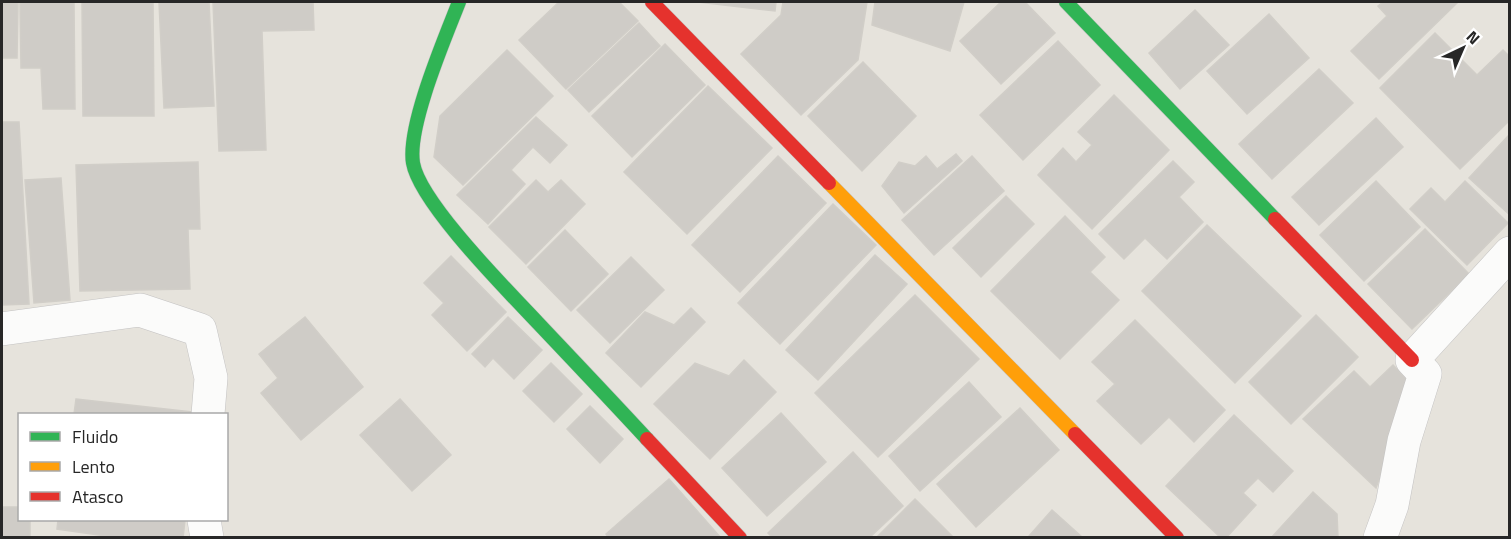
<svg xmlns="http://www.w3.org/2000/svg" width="1511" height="539" viewBox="0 0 1511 539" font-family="'Titillium Web',sans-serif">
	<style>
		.building { fill: #cfccc7; stroke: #d1cec8; stroke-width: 1.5 }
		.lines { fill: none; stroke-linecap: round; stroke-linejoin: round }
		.street-casing { stroke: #c3c2c2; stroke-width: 34 }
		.fast-casing { stroke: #c3c2c2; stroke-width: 15 }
		.slow-casing { stroke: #c3c2c2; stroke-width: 15 }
		.jam-casing { stroke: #c3c2c2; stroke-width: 15 }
		.street { stroke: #fbfbfa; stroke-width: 33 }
		.fast { stroke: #30b455; stroke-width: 14 }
		.slow { stroke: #ff9f0a; stroke-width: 14 }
		.jam { stroke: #e5322d; stroke-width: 14 }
	</style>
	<rect width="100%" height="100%" fill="#e6e3dc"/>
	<g class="building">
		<path d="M 2,2 L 18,2 L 17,58 L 2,58 Z"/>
		<path d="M 20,2 L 74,2 L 75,109 L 43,109 L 41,68 L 21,68 Z"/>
		<path d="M 82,2 L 153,2 L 154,116 L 83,116 Z"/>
		<path d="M 159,2 L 209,2 L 214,106 L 164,108 Z"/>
		<path d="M 213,2 L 313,2 L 314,30 L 262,31 L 266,150 L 219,151 Z"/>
		<path d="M 559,2 L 619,2 L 638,21 L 566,89 L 519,40 Z"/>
		<path d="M 698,2 L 776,2 L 775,11 Z"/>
		<path d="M 783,2 L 867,2 L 858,60 L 801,115 L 741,54 L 781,15 Z"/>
		<path d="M 875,2 L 964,2 L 950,51 L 872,25 Z"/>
		<path d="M 1001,2 L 1025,2 L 1055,33 L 1001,84 L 960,41 Z"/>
		<path d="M 1383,2 L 1458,2 L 1379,79 L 1351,51 L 1387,16 L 1378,6 Z"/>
		<path d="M 1195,10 L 1229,45 L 1180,89 L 1149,53 Z"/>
		<path d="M 1269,14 L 1309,58 L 1247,114 L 1207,71 Z"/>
		<path d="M 639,23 L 660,46 L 589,112 L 568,90 Z"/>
		<path d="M 1435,33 L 1477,75 L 1503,50 L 1510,57 L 1510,120 L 1460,169 L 1380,88 Z"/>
		<path d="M 1058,41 L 1100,85 L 1023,160 L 980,115 Z"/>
		<path d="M 665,44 L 705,85 L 632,157 L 592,116 Z"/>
		<path d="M 507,50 L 553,96 L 463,185 L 434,157 L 440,116 Z"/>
		<path d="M 863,62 L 916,116 L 862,171 L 808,116 Z"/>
		<path d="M 1319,69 L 1353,103 L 1272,179 L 1239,144 Z"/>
		<path d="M 708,86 L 772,148 L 687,234 L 624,172 Z"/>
		<path d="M 1114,95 L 1169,150 L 1092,229 L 1038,175 L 1063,148 L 1076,162 L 1092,145 L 1078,132 Z"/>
		<path d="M 536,117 L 567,145 L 550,163 L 533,147 L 511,170 L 525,184 L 488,224 L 457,195 Z"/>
		<path d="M 1376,118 L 1403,147 L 1319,225 L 1292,197 Z"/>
		<path d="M 2,122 L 19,122 L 29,304 L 2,305 Z"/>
		<path d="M 1510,134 L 1510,215 L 1469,178 Z"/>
		<path d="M 956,154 L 962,161 L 904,213 L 882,186 L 899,162 L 915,166 L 926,156 L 937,169 Z"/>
		<path d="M 778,156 L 826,203 L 740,292 L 692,245 Z"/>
		<path d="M 972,156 L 1004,191 L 934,255 L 902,220 Z"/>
		<path d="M 1173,161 L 1194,182 L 1179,197 L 1203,222 L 1167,259 L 1145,238 L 1124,259 L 1099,234 Z"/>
		<path d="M 198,162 L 200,229 L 188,229 L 190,289 L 80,291 L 76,165 Z"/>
		<path d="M 61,178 L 70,300 L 34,303 L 25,180 Z"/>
		<path d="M 536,180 L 548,192 L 561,180 L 585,204 L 526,264 L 489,227 Z"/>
		<path d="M 1376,181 L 1420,227 L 1364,281 L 1320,235 Z"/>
		<path d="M 1465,181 L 1508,223 L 1467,265 L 1410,209 L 1431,188 L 1445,202 Z"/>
		<path d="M 1006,196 L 1034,224 L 981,277 L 953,248 Z"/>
		<path d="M 833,204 L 876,245 L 780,344 L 738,303 Z"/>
		<path d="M 1065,216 L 1105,257 L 1090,272 L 1119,300 L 1060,359 L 991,291 Z"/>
		<path d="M 1207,225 L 1301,316 L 1235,383 L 1142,291 Z"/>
		<path d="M 1425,229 L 1469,274 L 1412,329 L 1368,284 Z"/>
		<path d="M 565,230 L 608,274 L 571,311 L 528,267 Z"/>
		<path d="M 875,255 L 907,284 L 818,380 L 786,350 Z"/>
		<path d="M 451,256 L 506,312 L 467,351 L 432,315 L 444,303 L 424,283 Z"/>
		<path d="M 631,257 L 664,290 L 610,343 L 577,310 Z"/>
		<path d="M 915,295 L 979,359 L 878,457 L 815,393 Z"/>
		<path d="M 691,308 L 705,322 L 641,387 L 606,353 L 645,312 L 674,325 Z"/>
		<path d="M 1316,315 L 1358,357 L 1291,424 L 1249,382 Z"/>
		<path d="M 305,317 L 363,387 L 301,440 L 261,393 L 278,378 L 259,354 Z"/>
		<path d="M 508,317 L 542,350 L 514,379 L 493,358 L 485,367 L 472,354 Z"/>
		<path d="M 1135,320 L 1225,410 L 1194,442 L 1169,417 L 1141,444 L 1097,401 L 1115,384 L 1092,362 Z"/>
		<path d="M 744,360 L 776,392 L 710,459 L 654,404 L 695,363 L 729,376 Z"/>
		<path d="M 551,363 L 582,394 L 554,422 L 523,391 Z"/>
		<path d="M 1393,365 L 1412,385 L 1376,488 L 1303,419 L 1354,371 L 1370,387 Z"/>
		<path d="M 969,382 L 1001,417 L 920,491 L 889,456 Z"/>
		<path d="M 76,399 L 201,413 L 201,414 L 74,414 Z"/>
		<path d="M 400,399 L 451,455 L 412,491 L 360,435 Z"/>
		<path d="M 590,406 L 623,439 L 600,463 L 567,429 Z"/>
		<path d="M 1020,408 L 1059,450 L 976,527 L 937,484 Z"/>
		<path d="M 781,413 L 826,462 L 767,516 L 722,468 Z"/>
		<path d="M 1234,415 L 1293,471 L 1273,492 L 1258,478 L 1243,493 L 1256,505 L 1226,538 L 1221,538 L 1166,486 Z"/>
		<path d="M 853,452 L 903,506 L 869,538 L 773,538 L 768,533 Z"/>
		<path d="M 669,479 L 721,538 L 609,538 L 606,534 Z"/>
		<path d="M 1313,492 L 1337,514 L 1338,538 L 1271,538 Z"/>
		<path d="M 915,499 L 954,538 L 876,538 Z"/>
		<path d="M 2,507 L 20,507 L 20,520 L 30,520 L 30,538 L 2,538 Z"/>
		<path d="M 1052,510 L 1083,538 L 1029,536 Z"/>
		<path d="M 58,520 L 185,520 L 183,538 L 120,538 L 57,529 Z"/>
	</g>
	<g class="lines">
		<defs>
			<g id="street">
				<path d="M 2,329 L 140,310 L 200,330 L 211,378 L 208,414"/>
				<path d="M 204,520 L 207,538"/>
				<path d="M 1380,538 L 1392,505 L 1404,441 L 1425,374 L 1412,360 L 1510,253"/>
			</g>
			<g id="fast">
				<path d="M 459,2 C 445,38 407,126 413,163 C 420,203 508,291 538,323 C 574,361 611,400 647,439"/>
				<path d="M 1066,2 L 1275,219"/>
			</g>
			<path id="slow" d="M 829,183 L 1075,434"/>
			<g id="jam">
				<path d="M 652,2 L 829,183"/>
				<path d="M 1275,219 L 1412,360"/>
				<path d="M 1075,434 L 1177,538"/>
				<path d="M 647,439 L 740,538"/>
			</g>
		</defs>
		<use href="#street" class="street-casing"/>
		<use href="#fast" class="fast-casing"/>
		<use href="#slow" class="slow-casing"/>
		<use href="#jam" class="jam-casing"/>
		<use href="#street" class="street"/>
		<use href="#fast" class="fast"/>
		<use href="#slow" class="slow"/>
		<use href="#jam" class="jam"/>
	</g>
	<rect width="1511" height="539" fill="none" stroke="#272727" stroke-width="6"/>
	<rect x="18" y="413" width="210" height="108" fill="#ffffff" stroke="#a9a9a9" stroke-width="1.5"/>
	<rect x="30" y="432" width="30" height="9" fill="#30b455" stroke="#a9a9a9" stroke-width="1.5"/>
	<text x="72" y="443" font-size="18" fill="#272727">Fluido</text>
	<rect x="30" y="462" width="30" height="9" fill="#ff9f0a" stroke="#a9a9a9" stroke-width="1.5"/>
	<text x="72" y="473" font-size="18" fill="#272727">Lento</text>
	<rect x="30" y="492" width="30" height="9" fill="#e5322d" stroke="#a9a9a9" stroke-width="1.5"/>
	<text x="72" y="503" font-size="18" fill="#272727">Atasco</text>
	<g transform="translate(1463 48) rotate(44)" stroke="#ffffff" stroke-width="4.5" paint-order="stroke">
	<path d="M0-4.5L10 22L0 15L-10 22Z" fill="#272727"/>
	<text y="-9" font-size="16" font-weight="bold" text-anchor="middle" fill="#272727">N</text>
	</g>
</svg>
